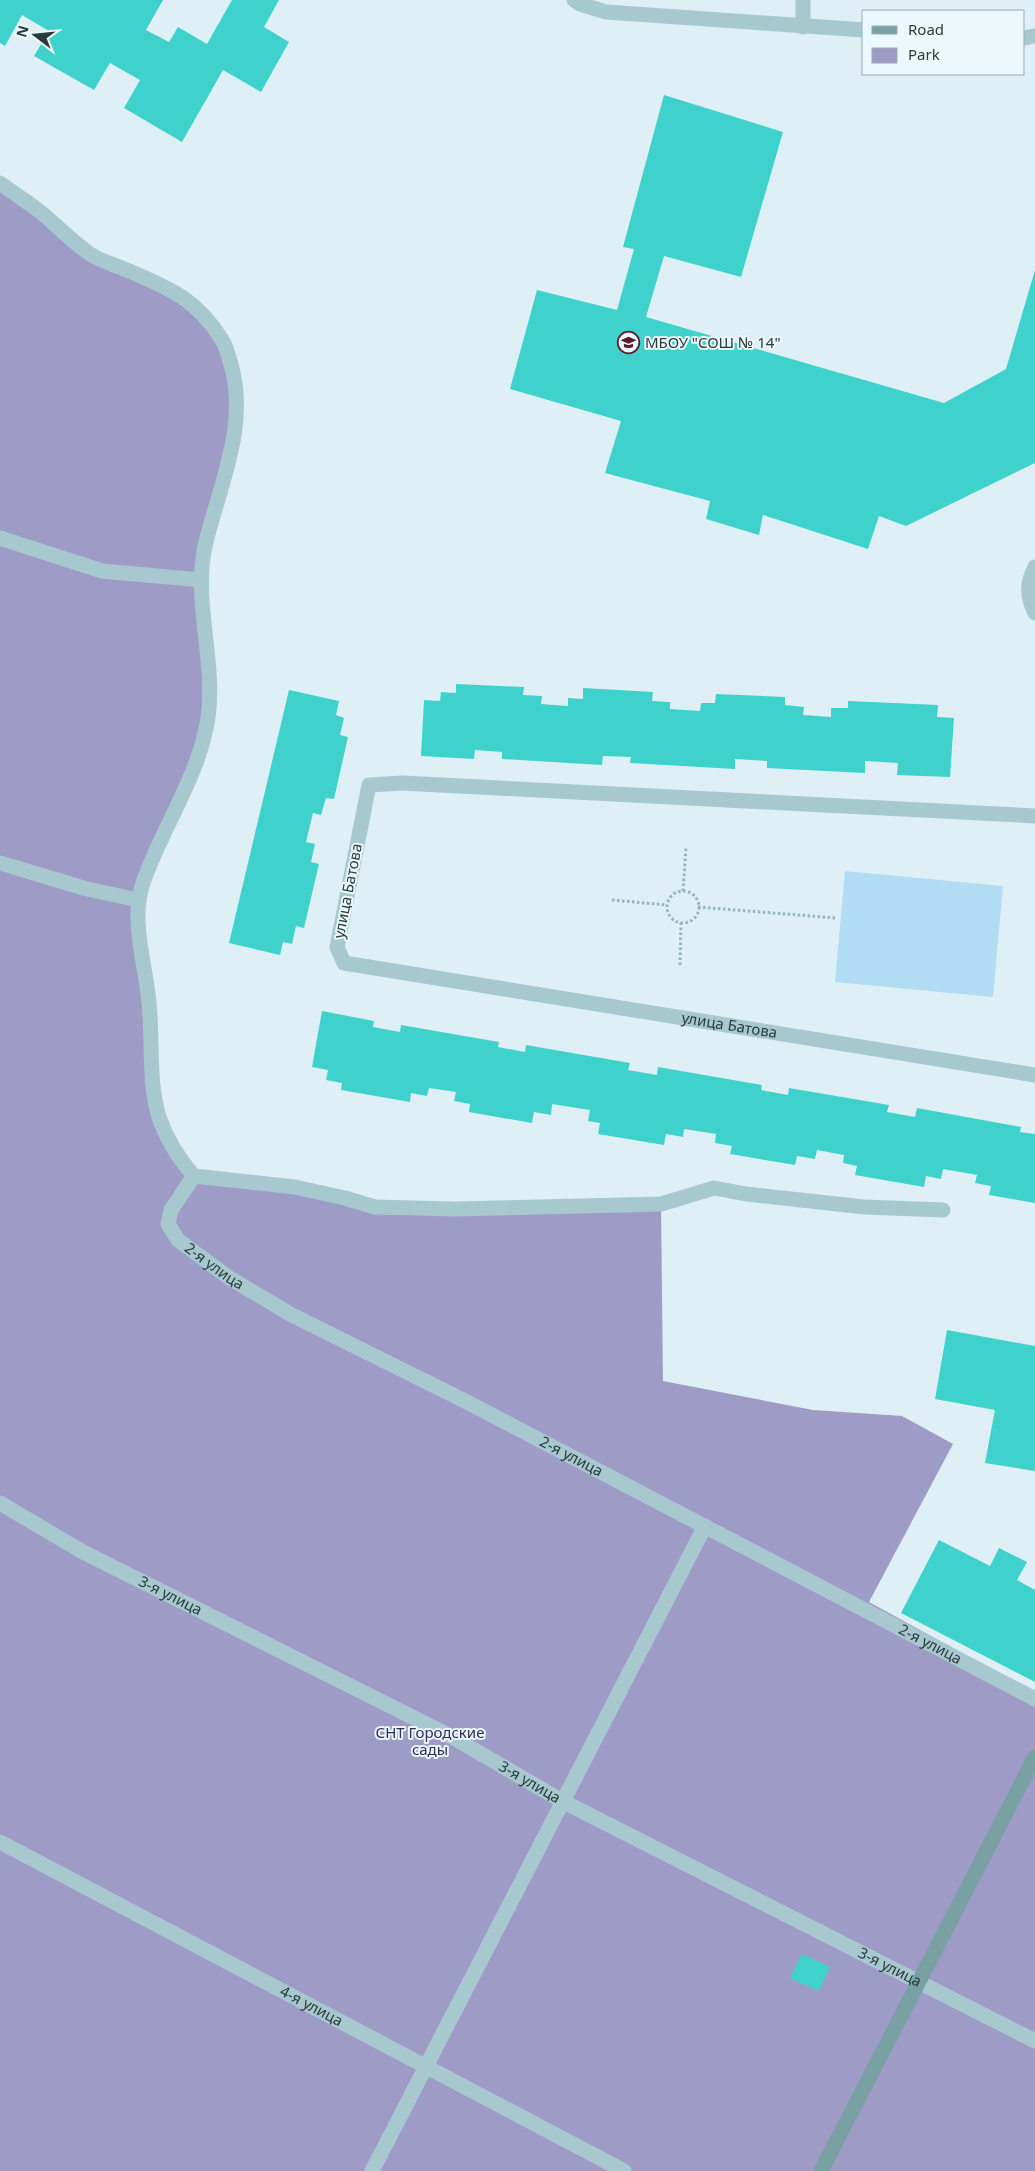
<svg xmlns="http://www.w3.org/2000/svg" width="1035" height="2171" viewBox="0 0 1035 2171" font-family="'Noto Sans',sans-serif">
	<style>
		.green { fill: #9e9cc6 }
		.sand { fill: #b2dbf4 }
		.building { fill: #3fd2cc }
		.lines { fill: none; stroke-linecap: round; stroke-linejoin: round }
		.path { stroke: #92b5bb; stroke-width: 3; stroke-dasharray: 2.5 2.5; stroke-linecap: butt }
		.lane { stroke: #a8c8cf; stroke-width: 15 }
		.street { stroke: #a8c8cf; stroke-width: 15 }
		.secondary { stroke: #79a0a3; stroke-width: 15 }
		.labels { text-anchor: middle; stroke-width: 4; stroke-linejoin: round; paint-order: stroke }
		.poi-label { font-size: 15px; fill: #293b3b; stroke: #ebf8fc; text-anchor: start }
		.street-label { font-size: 15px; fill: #293b3b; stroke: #ebf8fc }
		.park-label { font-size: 15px; fill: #2e2a5d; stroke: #ebf8fc }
	</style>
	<rect width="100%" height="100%" fill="#def0f5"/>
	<path class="green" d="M 0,183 L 75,243 L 164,286 L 224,342 L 236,408 L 205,547 L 208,716 L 143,884 L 154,1094 L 194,1176 L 375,1207 L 661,1204 L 663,1381 L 813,1410 L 902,1416 L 953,1444 L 869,1602 L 1035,1693 L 1035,2171 L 0,2171 Z"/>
	<path class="sand" d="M 845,871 L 1003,886 L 993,997 L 835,982 Z"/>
	<g class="building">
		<path d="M 0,0 L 163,0 L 146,30 L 169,42 L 178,27 L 207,44 L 232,0 L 279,0 L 264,27 L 289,42 L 261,92 L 223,70 L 182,142 L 124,108 L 140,80 L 110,63 L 94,90 L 34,56 L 49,31 L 22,15 L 5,46 L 0,43 Z"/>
		<path d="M 664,95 L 783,132 L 741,277 L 664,256 L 646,317 L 944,403 L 1006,369 L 1035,270 L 1035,463 L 906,526 L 879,516 L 868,549 L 763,515 L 759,535 L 706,519 L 710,501 L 605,473 L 621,421 L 510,389 L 537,290 L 617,310 L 634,249 L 623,247 Z"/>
		<path d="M 456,684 L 524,687 L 523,695 L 542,696 L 541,704 L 568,706 L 568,698 L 583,699 L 583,688 L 653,692 L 652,701 L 670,702 L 670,709 L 700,711 L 701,703 L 715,703 L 716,694 L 785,697 L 785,705 L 804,707 L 803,715 L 831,717 L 831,708 L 848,708 L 848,701 L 938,705 L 937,717 L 954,718 L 950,777 L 897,775 L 898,763 L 865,761 L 865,773 L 767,768 L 767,761 L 735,759 L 735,769 L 630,763 L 631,757 L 603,756 L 602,765 L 502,759 L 502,752 L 475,750 L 474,759 L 421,756 L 424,700 L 440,701 L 441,692 L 456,693 Z"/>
		<path d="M 289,690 L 339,701 L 336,715 L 344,718 L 340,735 L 348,737 L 334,799 L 326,798 L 321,815 L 313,813 L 306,842 L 315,844 L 311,862 L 319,864 L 304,928 L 296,926 L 292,944 L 283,942 L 280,955 L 229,943 Z"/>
		<path d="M 322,1011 L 374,1021 L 373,1027 L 400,1032 L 401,1025 L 499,1042 L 498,1047 L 525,1052 L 526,1045 L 630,1063 L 628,1070 L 657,1075 L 658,1067 L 762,1085 L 761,1090 L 788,1095 L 789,1088 L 889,1105 L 887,1112 L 915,1117 L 917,1108 L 1021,1127 L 1020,1132 L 1035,1134 L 1035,1203 L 989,1195 L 991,1186 L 975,1183 L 977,1175 L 943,1169 L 941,1179 L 926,1176 L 924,1187 L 855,1175 L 857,1166 L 843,1163 L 844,1155 L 817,1150 L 815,1159 L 797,1156 L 795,1165 L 730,1154 L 732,1146 L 715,1143 L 716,1134 L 684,1129 L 683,1137 L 666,1134 L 664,1145 L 598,1134 L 600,1123 L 588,1121 L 590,1110 L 552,1104 L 551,1115 L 534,1112 L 532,1123 L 469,1112 L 470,1104 L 454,1101 L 456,1092 L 429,1088 L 427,1096 L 411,1093 L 410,1102 L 341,1090 L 342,1083 L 326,1080 L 328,1070 L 312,1067 Z"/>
		<path d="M 947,1330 L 1035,1346 L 1035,1471 L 985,1463 L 995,1410 L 935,1399 Z"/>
		<path d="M 939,1540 L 990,1566 L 999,1548 L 1027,1562 L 1017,1580 L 1035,1590 L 1035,1682 L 901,1613 Z"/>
		<path d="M 802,1954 L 830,1967 L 819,1991 L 790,1978 Z"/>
	</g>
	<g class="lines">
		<g class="path">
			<circle cx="683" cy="907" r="16"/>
			<path d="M 683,891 L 686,847"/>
			<path d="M 612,900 L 667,905"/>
			<path d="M 698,907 L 836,918"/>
			<path d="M 680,965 L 681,923"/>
		</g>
		<g class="lane">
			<path d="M 574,0 L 580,4 L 606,12 L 864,30"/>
			<path d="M 803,27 L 803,0"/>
			<path d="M 1024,38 L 1035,36"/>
			<path d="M 0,183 C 12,192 26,201 38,210 C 56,224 71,241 90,254 C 101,261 115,265 127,270 C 169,288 197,299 222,340 C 226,346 228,354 230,361 C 250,424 219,486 205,546 C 193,603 216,661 208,718 C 199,777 162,827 143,883 C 130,921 146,965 149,1003 C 153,1040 148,1081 159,1117 C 167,1140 178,1158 194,1176 L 295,1187 L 345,1198 L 375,1207 L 454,1209 L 661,1204 L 714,1188 L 746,1194 L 864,1207 L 943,1210"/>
			<path d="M 0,538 L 102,571 L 201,580"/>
			<path id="s1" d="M 1035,816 L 402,783 L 369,785 L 337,947 L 344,963 L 1035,1075"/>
			<path d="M 0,863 L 87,889 L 139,900"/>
			<path id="s2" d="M 194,1176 L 171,1210 L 168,1224 L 178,1240 L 228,1277 L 290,1314 L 467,1402 L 1035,1699"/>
			<path id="s3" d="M 0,1503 L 83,1552 L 452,1737 L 564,1802 L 1035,2041"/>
			<path id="s4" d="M 0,1842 L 624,2171"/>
			<path d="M 372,2171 L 705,1526"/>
		</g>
		<path class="street" d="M 1035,567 C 1026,584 1027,597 1035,613"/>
		<path class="secondary" d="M 821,2171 L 1035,1757"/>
	</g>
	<defs>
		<symbol id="school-ring" viewBox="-11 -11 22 22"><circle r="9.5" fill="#ebf8fc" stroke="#621929" stroke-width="1.5"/><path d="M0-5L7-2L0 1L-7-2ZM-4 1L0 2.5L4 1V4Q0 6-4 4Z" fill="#621929"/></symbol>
	</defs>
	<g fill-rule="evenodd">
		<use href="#school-ring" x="616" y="330" width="25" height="25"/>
	</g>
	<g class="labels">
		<g class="poi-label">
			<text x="645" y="348">МБОУ "СОШ № 14"</text>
		</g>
		<g class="street-label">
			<text transform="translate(348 891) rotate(-79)" y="5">улица Батова</text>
			<text dy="5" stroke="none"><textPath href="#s1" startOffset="1240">улица Батова</textPath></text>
			<text dy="5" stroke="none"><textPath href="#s2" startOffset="119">2-я улица</textPath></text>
			<text dy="5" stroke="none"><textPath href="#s2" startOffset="524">2-я улица</textPath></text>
			<text dy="5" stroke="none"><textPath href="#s3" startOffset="194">3-я улица</textPath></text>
			<text dy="5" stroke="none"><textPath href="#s2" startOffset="929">2-я улица</textPath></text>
			<text dy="5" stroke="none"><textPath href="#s3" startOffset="599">3-я улица</textPath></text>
			<text dy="5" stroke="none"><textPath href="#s3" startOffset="1004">3-я улица</textPath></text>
			<text dy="5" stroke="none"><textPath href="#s4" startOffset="352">4-я улица</textPath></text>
		</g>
		<g class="park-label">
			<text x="430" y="1738">СНТ Городские<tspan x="430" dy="17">сады</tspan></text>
		</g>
	</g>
	<rect x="862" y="10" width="162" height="65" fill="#ebf8fc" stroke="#9dacaf"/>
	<rect x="872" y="26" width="25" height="8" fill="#79a0a3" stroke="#9dacaf"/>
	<text x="908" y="35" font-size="15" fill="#293b3b">Road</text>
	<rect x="872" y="48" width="25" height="15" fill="#9e9cc6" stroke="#9dacaf"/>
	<text x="908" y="60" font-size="15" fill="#293b3b">Park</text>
	<g transform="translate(35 35) rotate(286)" stroke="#ebf8fc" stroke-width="4" paint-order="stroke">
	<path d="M0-4L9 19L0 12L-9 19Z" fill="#293b3b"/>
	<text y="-8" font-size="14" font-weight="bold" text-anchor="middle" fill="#293b3b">N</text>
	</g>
</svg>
